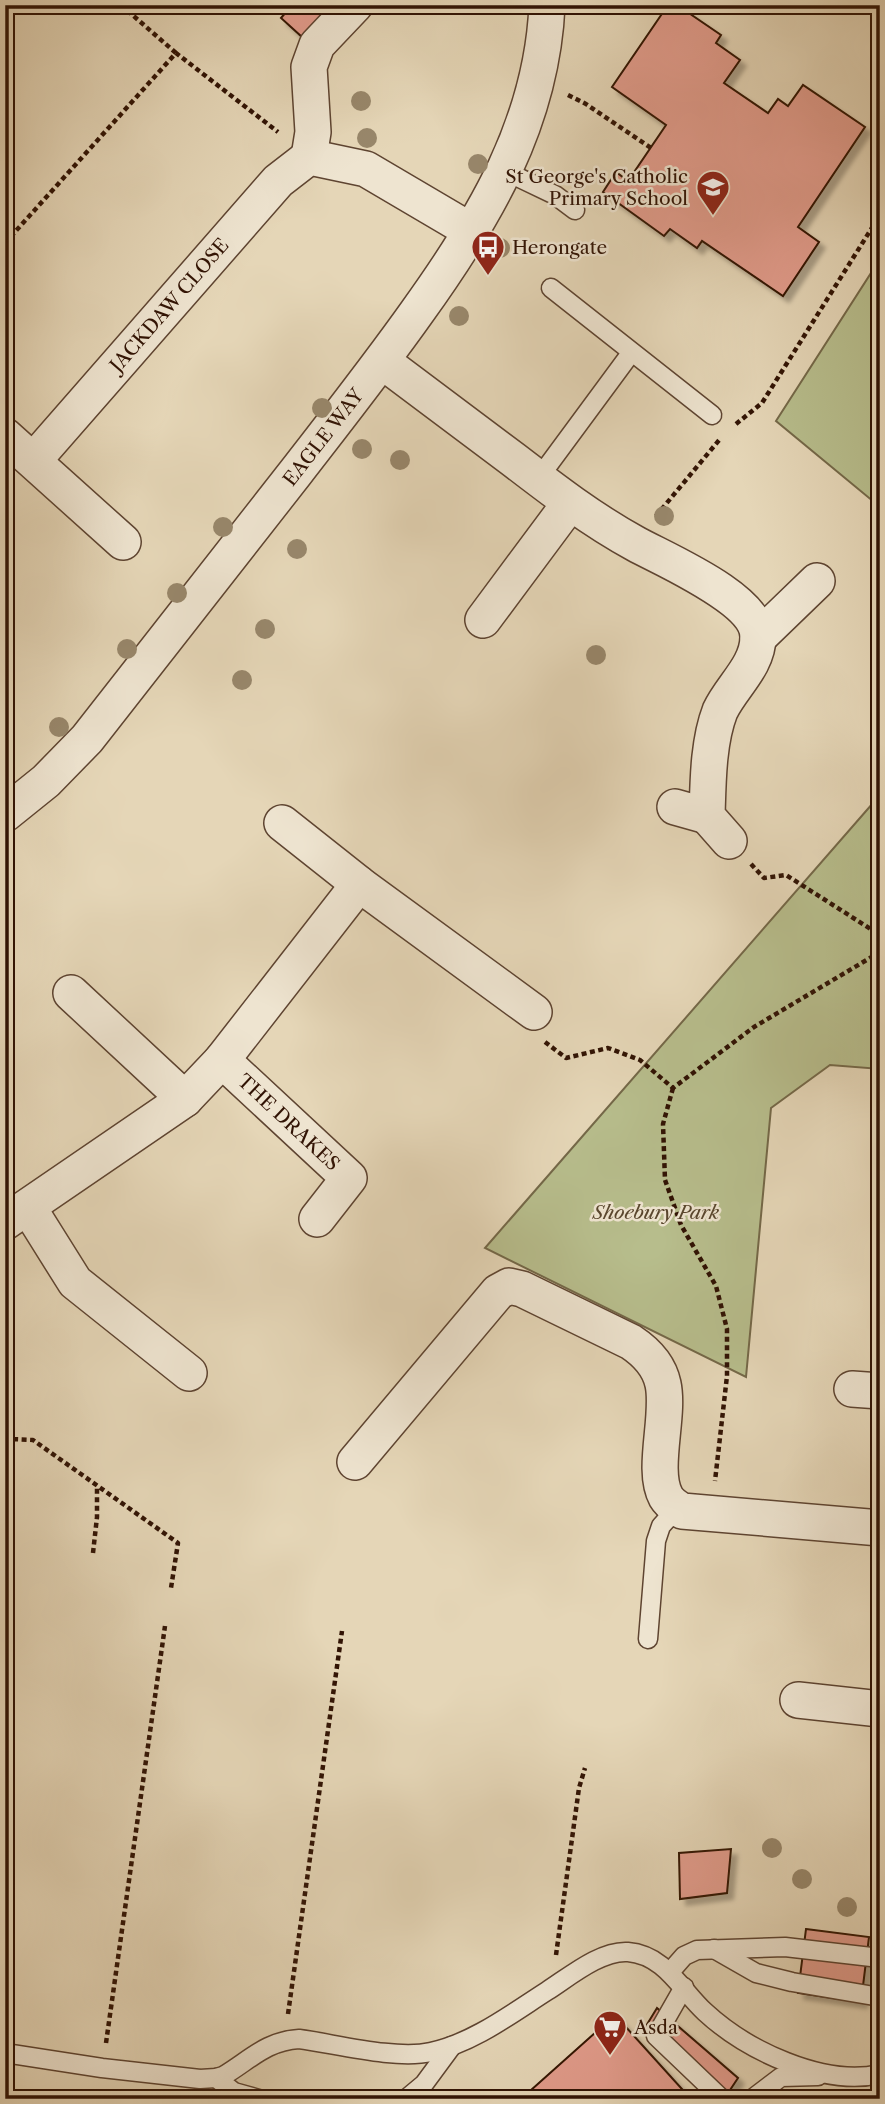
<svg xmlns="http://www.w3.org/2000/svg" width="885" height="2104" viewBox="0 0 885 2104" font-family="'Libre Caslon Text',serif">
	<style>
		.green { fill: #b7bd8c; stroke: #746848; stroke-width: 2 }
		.building { fill: #e29c8c; stroke: #311304; stroke-width: 2; filter: url(#shadow) }
		.lines { fill: none; stroke-linecap: round; stroke-linejoin: round }
		.service-casing { stroke: #5e4431; stroke-width: 21 }
		.minor-casing { stroke: #5e4431; stroke-width: 38 }
		.path { stroke: #311304; stroke-width: 4.5; stroke-dasharray: 5 3.5; stroke-linecap: butt }
		.service { stroke: #eee4d0; stroke-width: 18 }
		.minor { stroke: #eee4d0; stroke-width: 35 }
		.tree { fill: #98876b }
		.labels { text-anchor: middle; stroke-width: 5; stroke-linejoin: round; paint-order: stroke }
		.poi-label { font-size: 19px; fill: #311304; stroke: #eee4d0; text-anchor: start }
		.street-label { font-size: 19px; fill: #311304; stroke: #eee4d0 }
		.park-label { font-size: 19px; font-style: italic; fill: #59462d; stroke: #eee4d0 }
	</style>
	<defs>
		<filter id="shadow"><feDropShadow dx="6" dy="6" stdDeviation="2" flood-color="#0004"/></filter>
	</defs>
	<rect width="100%" height="100%" fill="#e5d6b7"/>
	<filter id="stains"><feTurbulence type="fractalNoise" baseFrequency=".00286" numOctaves="4"/><feColorMatrix values="0 0 0 0 .2 0 0 0 0 .09 0 0 0 0 .02 0 0 0 .5 -.17"/></filter>
	<radialGradient id="worn" r=".72"><stop offset=".6" stop-color="#630" stop-opacity="0"/><stop offset="1" stop-color="#630" stop-opacity=".3"/></radialGradient>
	<g class="green">
		<path d="M 880,259 L 880,507 L 776,421 Z"/>
		<path d="M 880,795 L 880,1069 L 830,1065 L 771,1108 L 746,1377 L 485,1248 Z"/>
	</g>
	<g class="building">
		<path d="M 292,5 L 325,5 L 328,8 L 302,37 L 281,18 Z"/>
		<path d="M 668,5 L 677,5 L 721,35 L 716,43 L 740,60 L 724,83 L 768,113 L 778,99 L 788,106 L 803,85 L 865,127 L 798,227 L 819,242 L 783,296 L 702,241 L 697,248 L 670,229 L 664,236 L 603,192 L 616,172 L 628,181 L 666,125 L 612,87 Z"/>
		<path d="M 731,1849 L 727,1893 L 680,1899 L 679,1853 Z"/>
		<path d="M 806,1929 L 869,1937 L 861,2002 L 798,1993 Z"/>
		<path d="M 657,2008 L 738,2078 L 726,2096 L 646,2026 Z"/>
		<path d="M 615,2015 L 691,2099 L 521,2099 Z"/>
	</g>
	<g class="lines">
		<defs>
			<g id="service">
				<path d="M 505,171 L 555,195 L 575,210"/>
				<path d="M 551,288 L 712,415"/>
				<path d="M 538,479 L 631,353"/>
				<path d="M 648,1639 L 656,1541 L 661,1526 L 670,1516 L 682,1511"/>
				<path d="M 714,1949 L 756,1973 L 792,1982 L 880,1997"/>
				<path d="M 670,1972 L 684,1956 L 697,1950 L 785,1947 L 880,1958"/>
				<path d="M 684,1987 L 656,2036 L 722,2099"/>
				<path d="M 5,2053 L 102,2068 L 200,2079 L 216,2078 L 223,2076 C 250,2060 266,2041 299,2039 C 336,2044 396,2060 431,2052 C 473,2043 511,2014 547,1991 C 569,1977 601,1950 628,1952 C 665,1955 681,1990 705,2012 C 746,2050 823,2087 880,2074"/>
				<path d="M 216,2078 L 234,2092 L 259,2099"/>
				<path d="M 406,2099 L 424,2084 L 452,2046"/>
				<path d="M 752,2099 L 781,2077 L 818,2076"/>
			</g>
			<g id="minor">
				<path d="M 309,157 L 313,132 L 309,67 L 317,45 L 355,5"/>
				<path d="M 382,361 C 426,394 470,427 514,460 C 553,490 592,520 636,544 C 665,560 758,599 758,637 C 758,666 731,687 720,711 C 708,742 708,783 707,816 L 729,841"/>
				<path d="M 5,436 L 123,542"/>
				<path d="M 34,460 L 278,181 L 309,157 L 366,169 L 473,232"/>
				<path d="M 483,620 L 570,503"/>
				<path d="M 758,638 L 817,581"/>
				<path d="M 675,807 L 707,816"/>
				<path d="M 5,814 L 46,781 L 87,739 C 157,650 226,561 296,472 C 337,419 378,367 417,312 C 484,219 542,123 547,5"/>
				<path d="M 282,823 L 359,884 L 534,1012"/>
				<path d="M 71,993 L 185,1099"/>
				<path d="M 222,1060 L 349,1178 L 317,1219"/>
				<path d="M 28,1207 L 75,1282 L 189,1373"/>
				<path d="M 5,1222 L 185,1099 L 222,1060 L 359,884"/>
				<path d="M 852,1389 L 880,1391"/>
				<path d="M 355,1462 L 498,1292 L 509,1286 L 522,1289 L 631,1342 C 646,1352 659,1365 663,1384 C 670,1416 651,1470 666,1497 C 670,1504 676,1507 682,1511 L 880,1528"/>
				<path d="M 798,1700 L 880,1709"/>
			</g>
		</defs>
		<use href="#service" class="service-casing"/>
		<use href="#minor" class="minor-casing"/>
		<g class="path">
			<path d="M 121,5 L 176,53"/>
			<path d="M 568,95 L 586,104 L 651,148"/>
			<path d="M 5,243 L 176,53 L 278,132"/>
			<path d="M 736,424 L 762,403 L 880,215"/>
			<path d="M 656,516 L 720,439"/>
			<path d="M 751,864 L 764,878 L 786,875 L 880,935"/>
			<path d="M 545,1042 L 566,1058 L 608,1048 L 640,1060 L 673,1088 L 754,1027 L 880,952"/>
			<path d="M 673,1088 L 663,1124 L 665,1180 L 681,1225 L 716,1286 L 727,1329 L 727,1376 L 715,1481"/>
			<path d="M 5,1441 L 10,1439 L 33,1440 L 178,1543 L 171,1588"/>
			<path d="M 93,1553 L 97,1517 L 97,1486"/>
			<path d="M 556,1955 L 579,1788 L 585,1768"/>
			<path d="M 288,2014 L 342,1631"/>
			<path d="M 106,2043 L 165,1626"/>
		</g>
		<use href="#service" class="service"/>
		<use href="#minor" class="minor"/>
	</g>
	<g class="tree">
		<circle cx="361" cy="101" r="10"/>
		<circle cx="367" cy="138" r="10"/>
		<circle cx="478" cy="164" r="10"/>
		<circle cx="500" cy="248" r="10"/>
		<circle cx="459" cy="316" r="10"/>
		<circle cx="322" cy="408" r="10"/>
		<circle cx="362" cy="449" r="10"/>
		<circle cx="400" cy="460" r="10"/>
		<circle cx="664" cy="516" r="10"/>
		<circle cx="223" cy="527" r="10"/>
		<circle cx="297" cy="549" r="10"/>
		<circle cx="177" cy="593" r="10"/>
		<circle cx="265" cy="629" r="10"/>
		<circle cx="127" cy="649" r="10"/>
		<circle cx="596" cy="655" r="10"/>
		<circle cx="242" cy="680" r="10"/>
		<circle cx="59" cy="727" r="10"/>
		<circle cx="772" cy="1848" r="10"/>
		<circle cx="802" cy="1879" r="10"/>
		<circle cx="847" cy="1907" r="10"/>
	</g>
	<defs>
		<symbol id="school-pin" viewBox="-11 -11 22 30"><path d="M0 17L-7.5 6A9.5 9.5 0 1 1 7.5 6Z" fill="#8f2418" stroke="#eee4d0"/><path d="M0-5L7-2L0 1L-7-2ZM-4 1L0 2.5L4 1V4Q0 6-4 4Z" fill="#fff"/></symbol>
		<symbol id="bus-pin" viewBox="-11 -11 22 30"><path d="M0 17L-7.5 6A9.5 9.5 0 1 1 7.5 6Z" fill="#8f2418" stroke="#eee4d0"/><path d="M-5-6H5V4H4V6H2V4H-2V6H-4V4H-5ZM-3.5-4V0h7V-4ZM-3.5 1.2v1.5H-2V1.2ZM2 1.2v1.5H3.5V1.2Z" fill="#fff"/></symbol>
		<symbol id="supermarket-pin" viewBox="-11 -11 22 30"><path d="M0 17L-7.5 6A9.5 9.5 0 1 1 7.5 6Z" fill="#8f2418" stroke="#eee4d0"/><path d="M-6-5.5h2.5l.6 2H6L4.5 2H-2.5L-4.4-4H-6ZM-1.5 3.2a1.3 1.3 0 1 0 .1 0ZM3 3.2a1.3 1.3 0 1 0 .1 0Z" fill="#fff"/></symbol>
	</defs>
	<g fill-rule="evenodd">
		<use href="#school-pin" x="694" y="168" width="38" height="52"/>
		<use href="#bus-pin" x="469" y="228" width="38" height="52"/>
		<use href="#supermarket-pin" x="591" y="2008" width="38" height="52"/>
	</g>
	<g class="labels">
		<g class="poi-label">
			<text x="688" y="183" text-anchor="end">St George's Catholic<tspan x="688" dy="22">Primary School</tspan></text>
			<text x="512" y="254">Herongate</text>
			<text x="634" y="2034">Asda</text>
		</g>
		<g class="street-label">
			<text transform="translate(169 305) rotate(-49)" y="7">JACKDAW CLOSE</text>
			<text transform="translate(323 437) rotate(-52)" y="7">EAGLE WAY</text>
			<text transform="translate(289 1122) rotate(43)" y="7">THE DRAKES</text>
		</g>
		<g class="park-label">
			<text x="656" y="1219">Shoebury Park</text>
		</g>
	</g>
	<rect width="885" height="2104" fill="none" stroke="#e5d6b7" stroke-width="28"/>
	<rect x="7" y="7" width="871" height="2090" fill="none" stroke="#311304" stroke-width="3.5"/>
	<rect x="14" y="14" width="857" height="2076" fill="none" stroke="#311304" stroke-width="2"/>
	<rect width="100%" height="100%" filter="url(#stains)"/>
	<rect width="100%" height="100%" fill="url(#worn)"/>
</svg>
